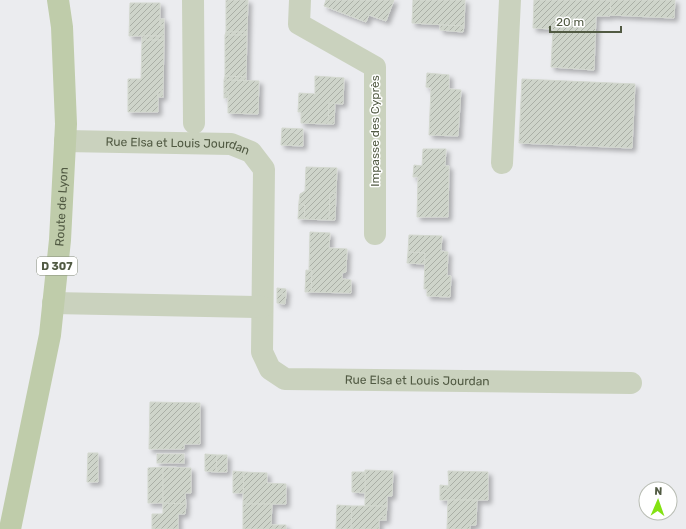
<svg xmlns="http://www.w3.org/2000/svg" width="686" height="529" viewBox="0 0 686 529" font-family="Rubik,sans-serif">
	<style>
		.building { fill: url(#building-hatch); stroke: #d3d8cf; filter: url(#shadow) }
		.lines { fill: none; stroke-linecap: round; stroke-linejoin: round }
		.minor { stroke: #cad2be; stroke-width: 22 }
		.primary { stroke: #bfccaa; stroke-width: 22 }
		.labels { text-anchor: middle; stroke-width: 3; stroke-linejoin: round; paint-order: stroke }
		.shield { fill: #fff; stroke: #858c7b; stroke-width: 1 }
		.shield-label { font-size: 11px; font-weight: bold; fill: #515a43 }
		.street-label { font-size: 12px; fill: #515a43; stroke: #fff }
	</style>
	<defs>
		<pattern id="building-hatch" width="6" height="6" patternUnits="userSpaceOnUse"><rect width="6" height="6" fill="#ced4ca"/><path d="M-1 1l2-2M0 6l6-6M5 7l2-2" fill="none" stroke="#aaafa6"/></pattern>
		<filter id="shadow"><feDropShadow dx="3.5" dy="3.5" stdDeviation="2" flood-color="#0004"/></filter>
	</defs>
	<rect width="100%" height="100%" fill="#ebecef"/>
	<g class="building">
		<path d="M 226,0 L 248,0 L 247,32 L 226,32 Z"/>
		<path d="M 326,0 L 394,0 L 386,21 L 369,15 L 366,22 L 324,6 Z"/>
		<path d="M 413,0 L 465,0 L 464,26 L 412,23 Z"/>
		<path d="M 534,0 L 611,0 L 610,16 L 596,16 L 594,70 L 551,67 L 553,29 L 533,28 Z"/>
		<path d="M 611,0 L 675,0 L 674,18 L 610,15 Z"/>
		<path d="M 130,3 L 160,3 L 160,25 L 164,25 L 164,36 L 129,36 Z"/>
		<rect x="160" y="19" width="4" height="6"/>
		<path d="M 440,25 L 464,26 L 463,32 L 440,30 Z"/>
		<path d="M 226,32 L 247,32 L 247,35 L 225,35 Z"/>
		<path d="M 225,35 L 247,35 L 246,77 L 225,76 Z"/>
		<rect x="142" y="36" width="22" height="4"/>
		<path d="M 142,40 L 164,40 L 163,91 L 158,91 L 158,112 L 128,112 L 128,79 L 141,79 Z"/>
		<path d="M 427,73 L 449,75 L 449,89 L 461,90 L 458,136 L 429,135 L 431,88 L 426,87 Z"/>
		<path d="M 225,76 L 246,77 L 246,80 L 224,80 Z"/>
		<path d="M 315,76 L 344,78 L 343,104 L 329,103 L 328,124 L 301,123 L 301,112 L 298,112 L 299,93 L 315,94 Z"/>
		<path d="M 522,79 L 635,84 L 632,148 L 519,143 Z"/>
		<path d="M 224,80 L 259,81 L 258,114 L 228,113 L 228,92 L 224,92 Z"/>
		<rect x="158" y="91" width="5" height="6"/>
		<rect x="224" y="92" width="4" height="6"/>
		<path d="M 329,103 L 335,103 L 334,124 L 328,124 Z"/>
		<path d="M 282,128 L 303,129 L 303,146 L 281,145 Z"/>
		<path d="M 423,149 L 446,149 L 445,166 L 449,166 L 448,217 L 417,217 L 418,177 L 413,177 L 414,165 L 422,166 Z"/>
		<path d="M 306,167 L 337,168 L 336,194 L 330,193 L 329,220 L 304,219 L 305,206 L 299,202 L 300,194 L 305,191 Z"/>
		<path d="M 330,193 L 336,194 L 335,220 L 329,220 Z"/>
		<path d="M 299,202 L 305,206 L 304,219 L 298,219 Z"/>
		<path d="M 310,232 L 330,233 L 329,248 L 347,249 L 346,272 L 342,273 L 342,279 L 351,280 L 351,293 L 311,292 L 312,271 L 309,270 Z"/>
		<path d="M 409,235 L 442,236 L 441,251 L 448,252 L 447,276 L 451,276 L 450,297 L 427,296 L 427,289 L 424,289 L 425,253 L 408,252 Z"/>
		<path d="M 408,252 L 425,253 L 424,264 L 407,263 Z"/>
		<path d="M 306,270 L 312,271 L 311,292 L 305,292 Z"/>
		<path d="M 277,288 L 286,289 L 286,294 L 277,294 Z"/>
		<path d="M 277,294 L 286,294 L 285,304 L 277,303 Z"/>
		<path d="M 150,402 L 200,403 L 200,444 L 184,444 L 184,449 L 149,449 Z"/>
		<path d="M 88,453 L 98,453 L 98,482 L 87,482 Z"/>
		<rect x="157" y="454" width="27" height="9"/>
		<path d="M 205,454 L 217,455 L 216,472 L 205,471 Z"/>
		<path d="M 217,455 L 227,455 L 227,472 L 216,472 Z"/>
		<path d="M 163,467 L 163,503 L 148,503 L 148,468 Z"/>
		<path d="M 163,467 L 191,468 L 191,493 L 185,493 L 186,504 L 163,503 Z"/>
		<path d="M 365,470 L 393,471 L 392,496 L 387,496 L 387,506 L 365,506 Z"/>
		<path d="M 233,471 L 244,472 L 243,493 L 233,493 Z"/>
		<path d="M 448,471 L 488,472 L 488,500 L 440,500 L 440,489 L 449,489 Z"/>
		<path d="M 244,472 L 267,473 L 267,483 L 286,484 L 286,504 L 243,504 Z"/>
		<path d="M 352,472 L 365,472 L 365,493 L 352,492 Z"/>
		<path d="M 440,485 L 449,486 L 449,489 L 440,489 Z"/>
		<path d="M 448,500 L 477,500 L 476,525 L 470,525 L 470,529 L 447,529 Z"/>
		<path d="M 163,503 L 186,504 L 185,514 L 178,514 L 178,529 L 152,529 L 152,514 L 163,514 Z"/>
		<path d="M 243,504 L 272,504 L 271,525 L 286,525 L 286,529 L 243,529 Z"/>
		<path d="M 337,505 L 352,506 L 351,529 L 336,529 Z"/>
		<path d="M 352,506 L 387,506 L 386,517 L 379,517 L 379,529 L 351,529 Z"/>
		<rect x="379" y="517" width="7" height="3"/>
	</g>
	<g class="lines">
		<g class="minor">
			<path d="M 193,0 L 194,123"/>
			<path d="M 300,0 L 299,24 L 375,67 L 375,234"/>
			<path id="s1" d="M 65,141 L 231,144 L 251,152 L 264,169 L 262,352 L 270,369 L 285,379 L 631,383"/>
			<path d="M 502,163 L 510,0"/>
			<path d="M 53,303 L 262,307"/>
		</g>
		<path class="primary" id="s2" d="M 10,529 L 50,335 L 60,240 L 66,124 L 62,27 L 58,0"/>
	</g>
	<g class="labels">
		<rect class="shield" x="37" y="257" width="40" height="18" rx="3"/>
		<g class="shield-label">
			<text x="57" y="270">D 307</text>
		</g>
		<g class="street-label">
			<text transform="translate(375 131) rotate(-90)" y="4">Impasse des Cyprès</text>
			<text dy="4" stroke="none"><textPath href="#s1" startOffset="113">Rue Elsa et Louis Jourdan</textPath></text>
			<text dy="4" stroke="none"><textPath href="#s2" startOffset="327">Route de Lyon</textPath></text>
			<text dy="4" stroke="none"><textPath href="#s1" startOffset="561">Rue Elsa et Louis Jourdan</textPath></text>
		</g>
	</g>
	<g transform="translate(658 501) rotate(2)"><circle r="19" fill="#ffffff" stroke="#b9bdb4"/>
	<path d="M0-3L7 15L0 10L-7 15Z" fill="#83e212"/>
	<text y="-6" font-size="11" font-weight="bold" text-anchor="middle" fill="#515a43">N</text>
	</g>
	<path d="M550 26v6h71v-6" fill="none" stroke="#515a43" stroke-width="2"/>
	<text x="556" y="26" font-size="12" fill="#515a43" stroke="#ffffff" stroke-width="3" paint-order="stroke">20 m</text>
</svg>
